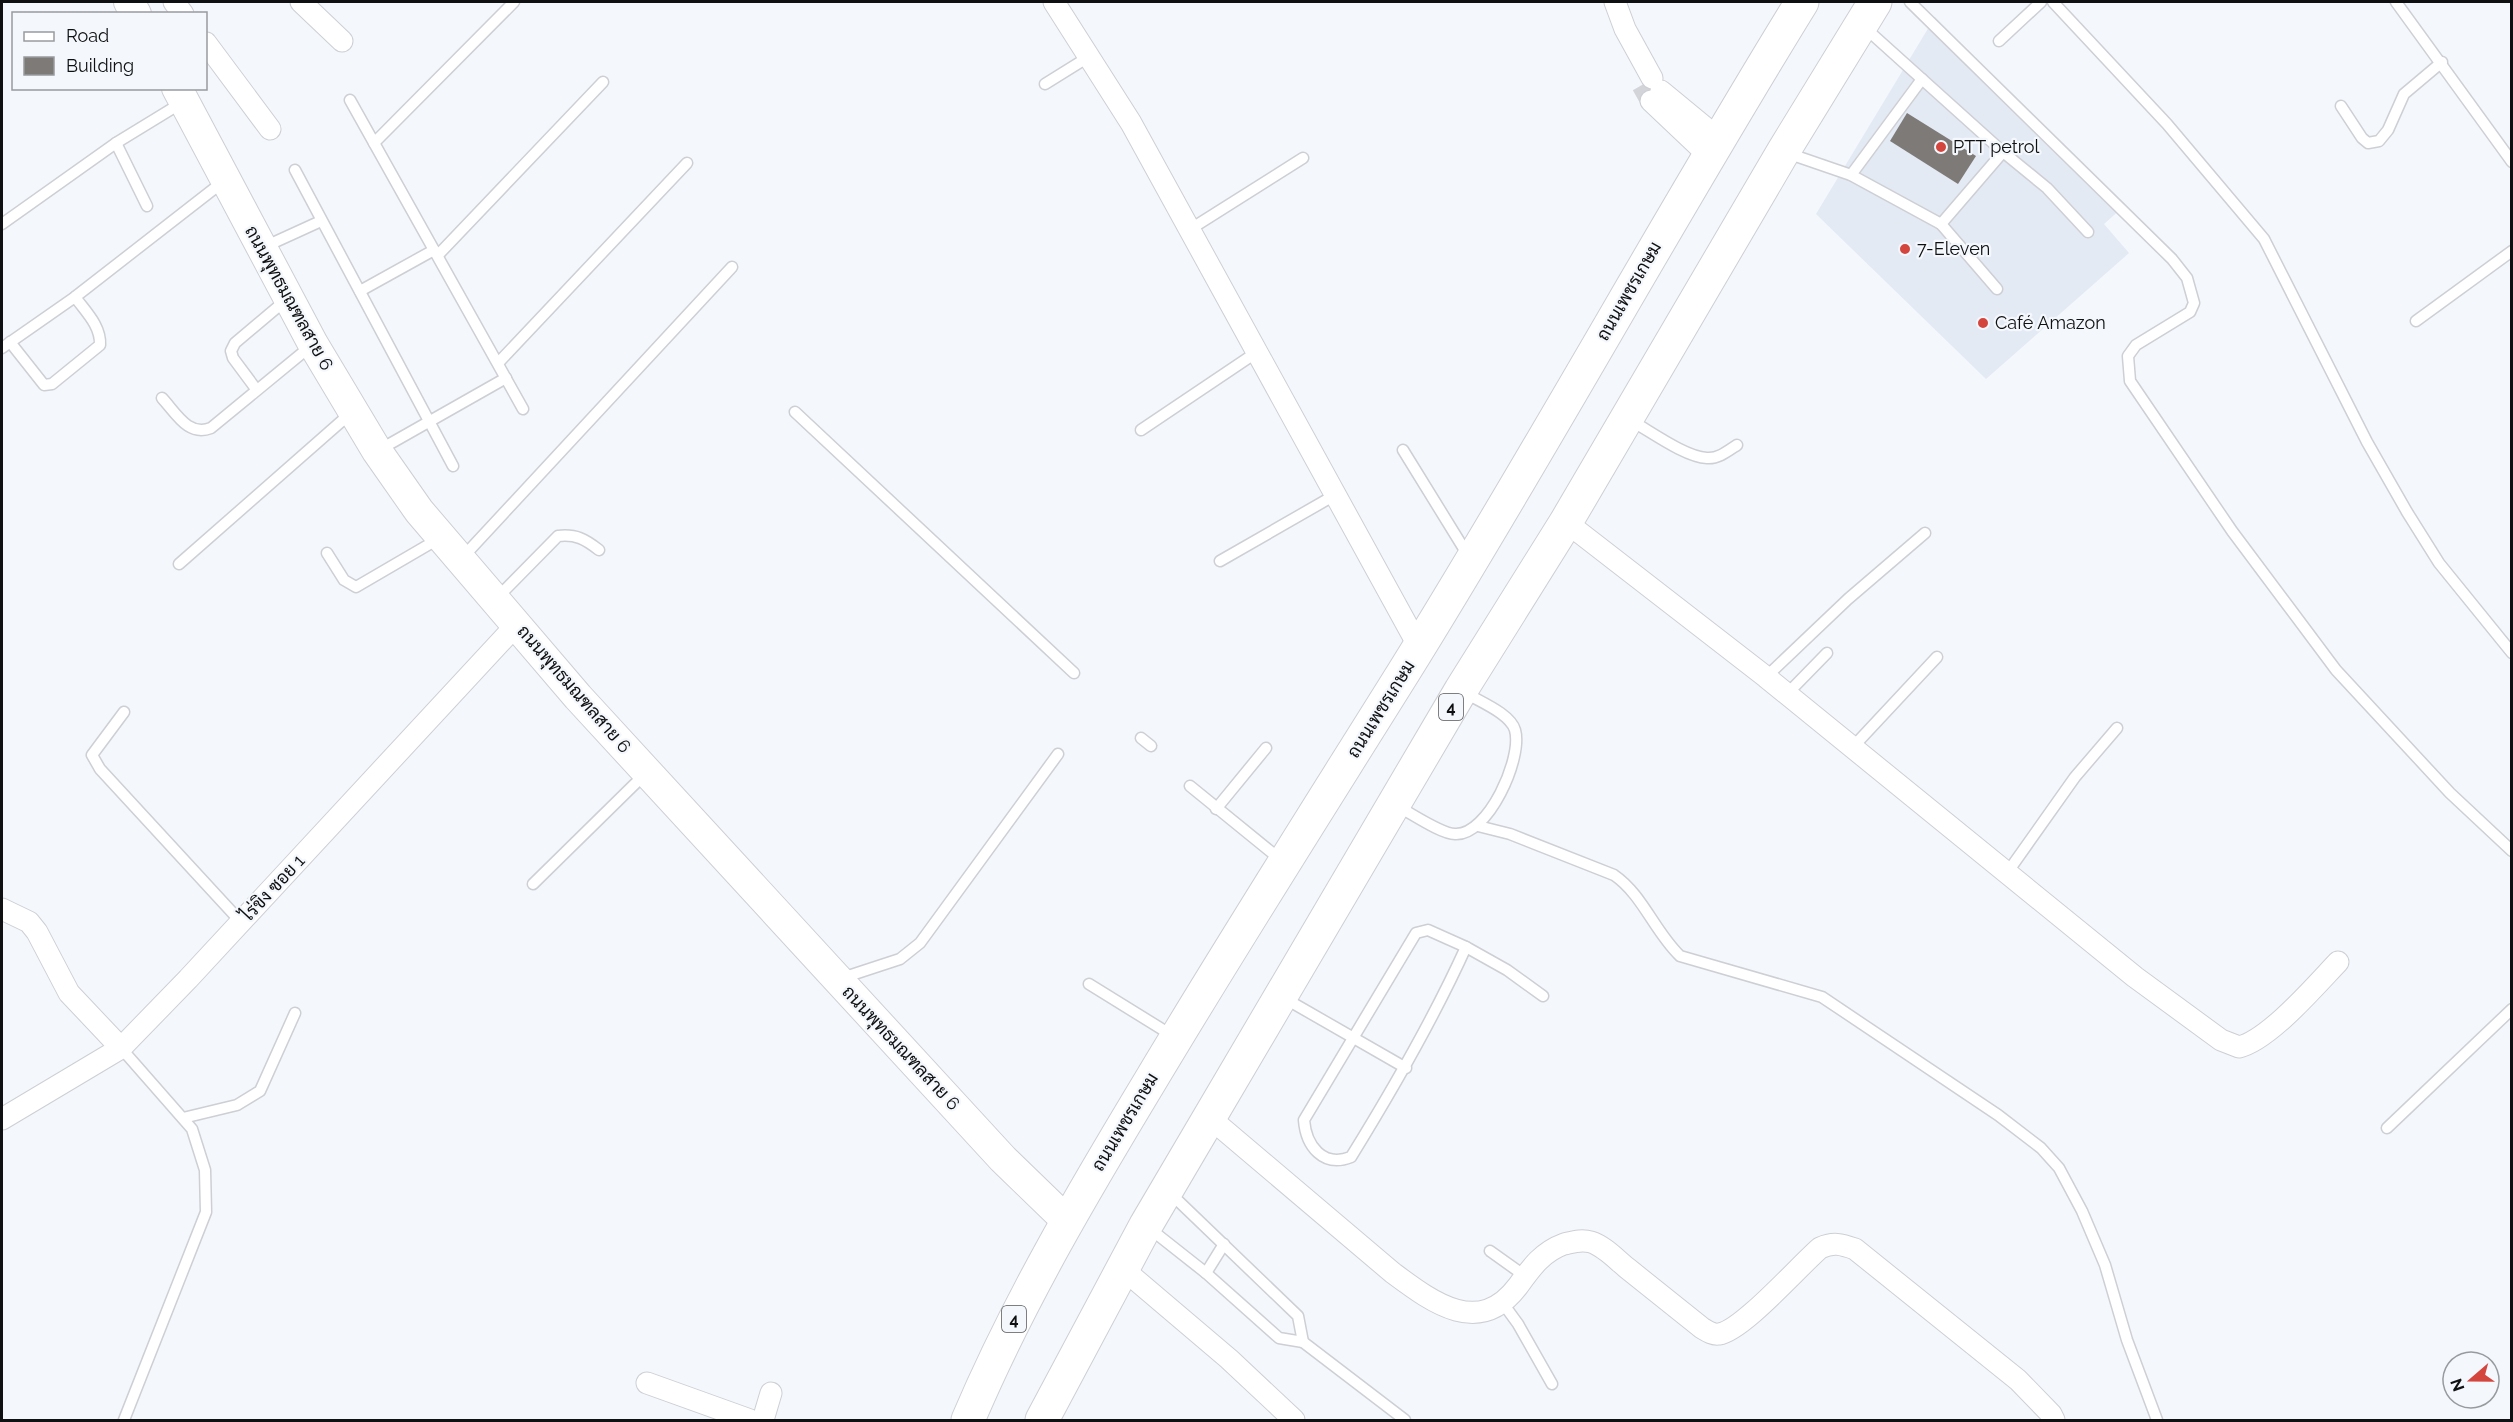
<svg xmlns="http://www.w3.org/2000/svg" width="2513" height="1422" viewBox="0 0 2513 1422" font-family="Raleway,Sarabun,sans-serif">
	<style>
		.built { fill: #e3eaf4 }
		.building { fill: #7e7a77 }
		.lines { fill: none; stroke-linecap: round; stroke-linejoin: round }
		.street-tunnel { stroke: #d2d4d9; stroke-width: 21; stroke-dasharray: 21 10; stroke-linecap: butt }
		.lane-casing { stroke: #cdcfd4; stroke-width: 13 }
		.street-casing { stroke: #cdcfd4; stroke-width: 23 }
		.secondary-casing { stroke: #cdcfd4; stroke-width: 32 }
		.primary-casing { stroke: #cdcfd4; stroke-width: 35 }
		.lane { stroke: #fff; stroke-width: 10 }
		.street { stroke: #fff; stroke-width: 21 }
		.secondary { stroke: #fff; stroke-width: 30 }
		.primary { stroke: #fff; stroke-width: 33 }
		.poi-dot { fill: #d3453d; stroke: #f4f7fc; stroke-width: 2 }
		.labels { text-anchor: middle; stroke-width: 4.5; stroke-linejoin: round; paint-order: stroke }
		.shield { fill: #f4f7fc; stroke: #545558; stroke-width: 1.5 }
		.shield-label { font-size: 16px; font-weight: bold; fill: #0f1011 }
		.poi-label { font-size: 18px; fill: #0f1011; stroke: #f4f7fc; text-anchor: start }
		.street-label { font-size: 18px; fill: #0f1011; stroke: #f4f7fc }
	</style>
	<rect width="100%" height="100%" fill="#f4f7fc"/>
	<path class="built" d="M 1935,17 L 2122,208 L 2104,224 L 2129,253 L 1986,379 L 1816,214 Z"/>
	<path class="building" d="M 1907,113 L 1976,156 L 1958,184 L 1890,141 Z"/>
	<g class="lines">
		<path class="street-tunnel" d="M 1642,85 L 1651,101"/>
		<defs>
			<g id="lane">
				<path d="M 1910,2 L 2172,259 L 2187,278 L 2194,303 L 2190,312 L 2136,345 L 2128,356 L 2130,381 L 2232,531 L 2336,670 L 2450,793 L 2512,851"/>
				<path d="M 2053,2 L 2167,124 L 2264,239 L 2367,442 L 2407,512 L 2439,563 L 2512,653"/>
				<path d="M 2396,2 L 2512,162"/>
				<path d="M 1999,41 L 2041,2"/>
				<path d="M 1045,84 L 1090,56"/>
				<path d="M 350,100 L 523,409"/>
				<path d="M 2341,106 L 2362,138 L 2368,143 L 2379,141 L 2388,130 L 2404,94 L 2442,62"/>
				<path d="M 116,143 L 147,206"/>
				<path d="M 374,143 L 514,2"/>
				<path d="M 2003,152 L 2047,188 L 2088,232"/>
				<path d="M 1787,153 L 1851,175 L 1941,224 L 2003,152 L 1863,26"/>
				<path d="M 295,170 L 453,466"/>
				<path d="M 1851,175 L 1922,79"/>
				<path d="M 2,224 L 116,143 L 183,102"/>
				<path d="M 1941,224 L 1997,289"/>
				<path d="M 1189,230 L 1303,158"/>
				<path d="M 264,247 L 321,221"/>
				<path d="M 438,255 L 603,82"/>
				<path d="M 360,291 L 434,250"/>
				<path d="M 2416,321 L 2512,251"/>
				<path d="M 10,342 L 44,385 L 52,384 L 100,345 C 101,326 86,312 75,297"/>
				<path d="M 2,348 L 75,297 L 224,181"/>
				<path d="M 499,362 L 687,163"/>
				<path d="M 256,389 L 233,358 L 231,351 L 235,343 L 286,300"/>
				<path d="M 162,398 C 176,413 188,437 211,428 L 312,345"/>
				<path d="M 795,412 L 1074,673"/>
				<path d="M 1630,420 C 1650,431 1685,457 1707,458 C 1718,459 1728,451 1737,445"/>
				<path d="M 1141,430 L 1257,352"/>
				<path d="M 379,450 L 506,378"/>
				<path d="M 1403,450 L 1469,557"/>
				<path d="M 327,553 L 344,580 L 356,587 L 440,538"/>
				<path d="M 463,557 L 732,267"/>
				<path d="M 1220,561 L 1335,495"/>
				<path d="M 179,564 L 352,412"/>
				<path d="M 495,600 L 558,536 C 576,534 585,539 599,550"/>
				<path d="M 1766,677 L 1848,599 L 1925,533"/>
				<path d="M 1787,694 L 1827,653"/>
				<path d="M 124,712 L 92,755 L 100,769 L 241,922"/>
				<path d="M 1141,738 L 1151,746"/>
				<path d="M 1852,748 L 1937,657"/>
				<path d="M 1190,786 L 1281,860"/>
				<path d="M 1397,806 C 1411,813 1441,834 1455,834 C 1488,836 1523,758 1515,730 C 1510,713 1478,701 1464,692"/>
				<path d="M 1216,809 L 1266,748"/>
				<path d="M 1478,826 L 1510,834 L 1614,875 C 1643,895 1654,931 1680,956 L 1822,997 L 1998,1115 L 2041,1148 L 2059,1168 L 2082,1211 L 2105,1265 L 2127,1340 L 2157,1420"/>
				<path d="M 2007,873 L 2075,777 L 2117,728"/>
				<path d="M 533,884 L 646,773"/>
				<path d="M 1428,930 L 1466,947 C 1433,1020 1393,1089 1351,1157 C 1323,1168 1306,1146 1304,1120 L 1416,933 Z"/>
				<path d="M 1466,947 L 1507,970 L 1543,996"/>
				<path d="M 839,979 L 900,959 L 920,943 L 1058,754"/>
				<path d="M 1089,984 L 1173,1036"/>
				<path d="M 1284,998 L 1406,1068"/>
				<path d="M 121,1048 L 192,1129 L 205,1170 L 206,1212 L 124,1420"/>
				<path d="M 183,1118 L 237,1105 L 260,1091 L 295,1013"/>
				<path d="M 2387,1128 L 2512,1009"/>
				<path d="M 1149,1228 L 1206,1273 L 1279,1338 L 1303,1342 L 1298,1316 L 1170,1193"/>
				<path d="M 1490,1251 L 1525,1276"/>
				<path d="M 1206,1273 L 1224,1244"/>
				<path d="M 1502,1302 L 1518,1324 L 1552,1384"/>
				<path d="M 1303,1342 L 1405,1420"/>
			</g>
			<g id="street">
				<path d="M 174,2 L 183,14"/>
				<path d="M 301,2 L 342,41"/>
				<path d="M 1054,2 L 1131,123 L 1419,647"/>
				<path d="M 1615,2 L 1625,29 L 1652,78"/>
				<path d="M 206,43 L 270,129"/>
				<path d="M 1661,91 L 1718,138"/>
				<path d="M 1651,101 L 1708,155"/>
				<path d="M 1566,522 L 1766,677 L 2135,977 L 2221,1040 L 2239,1047 C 2269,1040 2316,985 2338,962"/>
				<path d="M 2,909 L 29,922 L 37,932 L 69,993 L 121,1048"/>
				<path d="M 1210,1118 L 1393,1273 C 1432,1302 1479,1338 1518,1286 C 1531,1268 1542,1252 1564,1244 C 1573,1242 1581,1239 1591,1242 C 1604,1246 1616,1259 1627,1268 C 1652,1288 1677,1308 1702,1328 C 1707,1331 1713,1335 1719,1334 C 1742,1331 1799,1266 1820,1248 C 1833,1242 1841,1244 1855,1249 L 2018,1380 L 2051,1414 L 2054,1420"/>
				<path d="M 2,1119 L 121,1048 L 188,979 L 518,623"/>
				<path d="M 1123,1269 L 1229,1359 L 1294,1420"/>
				<path d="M 647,1383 L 750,1420"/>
				<path d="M 763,1420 L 771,1393"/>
			</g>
			<g id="secondary">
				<path d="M 129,2 L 136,14"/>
				<path d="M 177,88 L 313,344 L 377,451 L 419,511 L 578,697 L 1003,1159 L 1066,1220"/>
			</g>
			<g id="primary">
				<path d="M 968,1420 C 1019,1300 1085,1189 1152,1078 C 1234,941 1320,806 1405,670 C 1542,450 1666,222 1802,2"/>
				<path d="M 1042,1420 L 1146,1225 L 1461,690 L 1566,522 L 1783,152 L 1875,2"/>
			</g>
		</defs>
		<use href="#lane" class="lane-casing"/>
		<use href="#street" class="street-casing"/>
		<use href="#secondary" class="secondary-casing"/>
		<use href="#primary" class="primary-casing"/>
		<use href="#lane" class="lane"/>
		<use href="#street" class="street"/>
		<use href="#secondary" class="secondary"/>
		<use href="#primary" class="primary"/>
	</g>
	<g class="poi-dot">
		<circle cx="1941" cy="147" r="6"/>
		<circle cx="1905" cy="249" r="6"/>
		<circle cx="1983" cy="323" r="6"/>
	</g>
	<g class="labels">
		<g class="shield">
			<rect x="1439" y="694" width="24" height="26" rx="4.5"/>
			<rect x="1002" y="1306" width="24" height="26" rx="4.5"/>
		</g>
		<g class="shield-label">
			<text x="1451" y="713">4</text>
			<text x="1014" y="1325">4</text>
		</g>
		<g class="poi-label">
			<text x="1953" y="153">PTT petrol</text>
			<text x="1917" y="255">7-Eleven</text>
			<text x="1995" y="329">Café Amazon</text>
		</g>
		<g class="street-label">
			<text transform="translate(1629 291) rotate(-60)" y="6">ถนนเพชรเกษม</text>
			<text transform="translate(289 298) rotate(61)" y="6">ถนนพุทธมณฑลสาย 6</text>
			<text transform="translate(574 689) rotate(49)" y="6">ถนนพุทธมณฑลสาย 6</text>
			<text transform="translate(1381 709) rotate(-58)" y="6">ถนนเพชรเกษม</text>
			<text transform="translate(273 888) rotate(-47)" y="6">ไร่ขิง ซอย 1</text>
			<text transform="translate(901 1048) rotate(47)" y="6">ถนนพุทธมณฑลสาย 6</text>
			<text transform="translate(1125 1122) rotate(-59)" y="6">ถนนเพชรเกษม</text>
		</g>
	</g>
	<rect width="2513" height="1422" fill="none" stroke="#0f1011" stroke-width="6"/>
	<rect x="12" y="12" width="195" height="78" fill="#f4f7fc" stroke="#989b9e" stroke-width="1.5"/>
	<rect x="24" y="32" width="30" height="9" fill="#ffffff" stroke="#989b9e" stroke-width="1.5"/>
	<text x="66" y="42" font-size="18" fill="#0f1011">Road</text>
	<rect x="24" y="57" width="30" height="18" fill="#7e7a77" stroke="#989b9e" stroke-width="1.5"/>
	<text x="66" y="72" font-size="18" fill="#0f1011">Building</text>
	<g transform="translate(2471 1380) rotate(250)"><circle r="28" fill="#f4f7fc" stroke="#989b9e" stroke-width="1.5"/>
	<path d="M0-4.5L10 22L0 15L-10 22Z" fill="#d3453d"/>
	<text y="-9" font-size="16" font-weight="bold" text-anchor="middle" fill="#0f1011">N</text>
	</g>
</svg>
